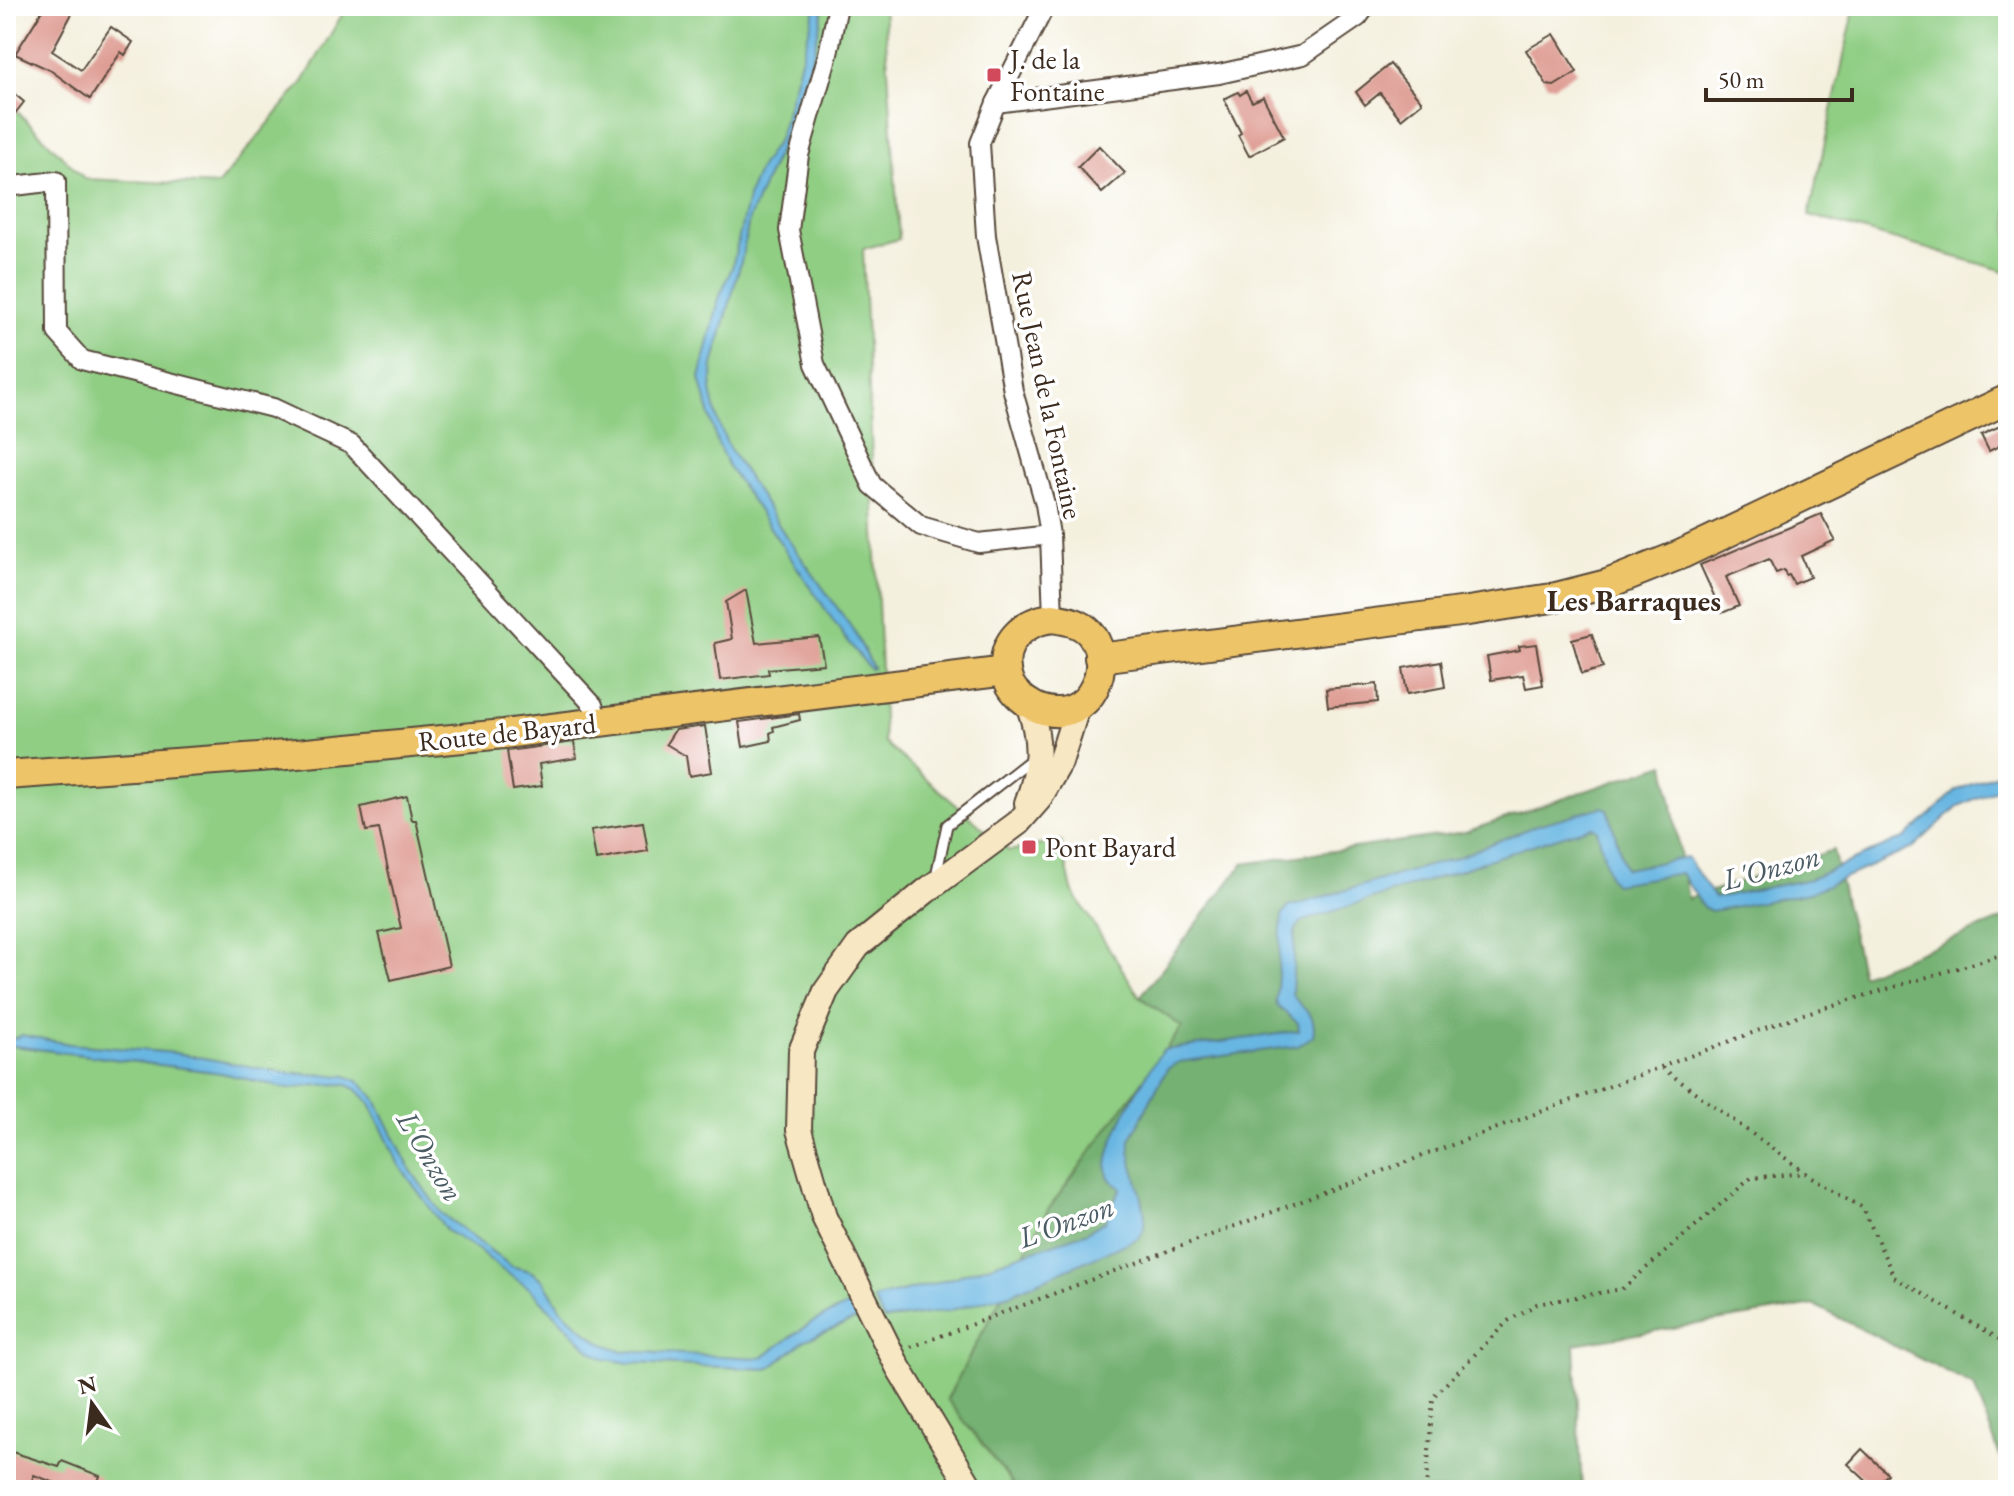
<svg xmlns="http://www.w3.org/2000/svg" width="2014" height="1496" viewBox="0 0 2014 1496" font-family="'EB Garamond',serif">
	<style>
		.green { fill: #90ce84; stroke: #667c51; stroke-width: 2 }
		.forest { fill: #74b172; stroke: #586e48; stroke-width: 2 }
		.water { fill: #68b6e2; stroke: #527080; stroke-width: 2 }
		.building { fill: #dd998f }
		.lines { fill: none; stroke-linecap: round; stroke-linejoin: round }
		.service-casing { stroke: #57483b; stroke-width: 13 }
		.minor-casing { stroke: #57483b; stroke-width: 22 }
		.secondary-casing { stroke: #57483b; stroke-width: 28 }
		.primary-casing { stroke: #57483b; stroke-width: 32 }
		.path { stroke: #57483b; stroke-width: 4; stroke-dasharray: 2 6; stroke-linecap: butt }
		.service { stroke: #fff; stroke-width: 9 }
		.minor { stroke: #fff; stroke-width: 18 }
		.secondary { stroke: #f8e7c3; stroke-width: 24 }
		.primary { stroke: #eec469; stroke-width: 28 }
		.poi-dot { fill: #d1495b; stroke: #fff; stroke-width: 3 }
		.labels { text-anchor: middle; stroke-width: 7; stroke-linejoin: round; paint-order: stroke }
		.poi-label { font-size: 28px; fill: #3b2a1e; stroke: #fff; text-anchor: start }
		.street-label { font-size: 28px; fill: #3b2a1e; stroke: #fff }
		.neighbourhood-label { font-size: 30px; font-weight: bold; fill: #3b2a1e; stroke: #fff }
		.water-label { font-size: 30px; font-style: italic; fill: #4b5b63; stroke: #fff }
	</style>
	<rect width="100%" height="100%" fill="#fff"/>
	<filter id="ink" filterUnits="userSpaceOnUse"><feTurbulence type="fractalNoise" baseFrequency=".0125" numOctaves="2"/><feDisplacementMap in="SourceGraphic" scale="16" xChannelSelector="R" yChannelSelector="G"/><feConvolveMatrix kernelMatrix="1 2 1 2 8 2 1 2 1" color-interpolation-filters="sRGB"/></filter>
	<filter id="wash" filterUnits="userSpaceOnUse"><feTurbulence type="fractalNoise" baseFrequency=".006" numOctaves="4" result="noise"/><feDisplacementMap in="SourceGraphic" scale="32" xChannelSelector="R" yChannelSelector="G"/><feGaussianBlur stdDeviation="1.8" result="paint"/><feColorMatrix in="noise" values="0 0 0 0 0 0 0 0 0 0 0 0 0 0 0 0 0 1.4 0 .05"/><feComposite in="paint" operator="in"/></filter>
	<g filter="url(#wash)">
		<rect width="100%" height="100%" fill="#f4f0de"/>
		<g class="green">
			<path d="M 347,6 L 884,6 L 899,239 L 863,249 L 884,742 L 1009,851 L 1061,841 L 1072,890 L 1140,997 L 1183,1027 L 1048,1210 L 947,1399 L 1018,1490 L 6,1490 L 6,100 L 85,179 L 218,185 L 303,82 Z"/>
			<path d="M 1855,6 L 2008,6 L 2008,272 L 1809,215 Z"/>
		</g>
		<path class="forest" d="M 1665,764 L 1688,899 L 1833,850 L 1862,975 L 2008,917 L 2008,1469 L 2005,1470 L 1974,1386 L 1814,1305 L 1575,1344 L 1582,1490 L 1018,1490 L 947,1399 L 1048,1210 L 1182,1027 L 1140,997 L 1243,864 L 1465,832 Z"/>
		<g class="water">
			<path d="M 816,6 L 824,6 L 814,52 L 793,117 L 749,219 L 742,258 L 713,365 L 711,391 L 718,422 L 729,448 L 787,538 L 854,631 L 873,668 L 870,669 L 843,635 L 728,466 L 716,440 L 700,378 L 720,295 L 732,268 L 749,193 L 759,169 L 779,138 Z"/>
			<path d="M 2008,769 L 2008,785 L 1958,806 L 1913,848 L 1809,893 L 1711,911 L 1703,907 L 1681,873 L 1615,884 L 1609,876 L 1597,830 L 1592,827 C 1543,840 1497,857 1449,874 C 1400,890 1351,905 1301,922 L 1295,931 L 1292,994 C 1302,1011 1318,1013 1313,1036 L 1298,1046 L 1179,1062 L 1167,1069 L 1130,1140 C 1127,1169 1157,1214 1139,1238 L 1010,1294 L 948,1311 L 884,1320 L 873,1299 L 937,1283 L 1085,1233 L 1105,1221 L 1121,1188 C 1116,1184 1109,1181 1108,1175 C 1100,1149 1146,1072 1163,1050 L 1299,1031 L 1298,1023 L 1278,1007 L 1276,1002 L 1282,915 L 1289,907 L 1458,857 L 1537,825 L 1602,807 L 1608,809 L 1625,869 L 1687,857 L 1715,898 L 1810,879 L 1906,837 L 1957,790 Z"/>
			<path d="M 21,1035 L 70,1044 L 176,1053 L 286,1073 L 346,1076 L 360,1082 L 375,1098 L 410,1169 L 441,1213 L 511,1266 L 530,1271 L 544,1281 L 560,1308 L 577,1324 L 599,1342 L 622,1351 L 761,1358 L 812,1322 L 851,1304 L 860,1318 L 805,1340 L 770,1368 L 766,1369 L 629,1363 L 605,1359 L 592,1352 L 528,1287 L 498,1267 L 480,1251 L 447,1231 L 399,1165 L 370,1103 L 356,1089 L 345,1084 L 318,1085 L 288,1089 L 221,1073 L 6,1045 L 6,1037 L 16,1038 Z"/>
		</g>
		<g id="blocks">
			<g class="building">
				<path d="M 45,6 L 76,6 L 52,51 L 81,70 L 111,27 L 133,42 L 125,55 L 121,52 L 90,99 L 50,70 L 15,54 Z"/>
				<path d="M 1554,34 L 1577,72 L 1554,86 L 1547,85 L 1526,50 Z"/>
				<path d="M 1390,64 L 1422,102 L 1401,119 L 1380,93 L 1365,105 L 1356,92 Z"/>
				<path d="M 6,87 L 24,102 L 6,125 Z"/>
				<path d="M 1246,91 L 1252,102 L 1263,97 L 1284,137 L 1249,156 L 1238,135 L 1241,133 L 1224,99 L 1238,92 L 1240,95 Z"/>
				<path d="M 1099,146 L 1125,173 L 1102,193 L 1078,167 Z"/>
				<path d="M 2008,422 L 2008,442 L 1989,451 L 1981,435 Z"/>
				<path d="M 1821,514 L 1835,540 L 1801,556 L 1810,577 L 1794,584 L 1789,575 L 1786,576 L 1784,570 L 1776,573 L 1769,559 L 1726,577 L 1739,606 L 1722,613 L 1700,565 Z"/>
				<path d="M 746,590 L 756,643 L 819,637 L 824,664 L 768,669 L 769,674 L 720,680 L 715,643 L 732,639 L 726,602 Z"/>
				<path d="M 1592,634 L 1603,668 L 1582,674 L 1572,639 Z"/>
				<path d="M 1536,644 L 1543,685 L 1526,688 L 1523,675 L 1491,680 L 1487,656 L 1520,650 L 1519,646 Z"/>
				<path d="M 1441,661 L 1445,687 L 1407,694 L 1403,668 Z"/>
				<path d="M 1377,684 L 1378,702 L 1328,707 L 1326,689 Z"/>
				<path d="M 799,714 L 800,720 L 773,727 L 774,731 L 770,733 L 771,741 L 743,747 L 739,722 Z"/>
				<path d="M 705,726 L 712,772 L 689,776 L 686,756 L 666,744 L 675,730 Z"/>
				<path d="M 574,742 L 577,758 L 539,764 L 542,786 L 513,790 L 507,751 Z"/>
				<path d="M 407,796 L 412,820 L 416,820 L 449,966 L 391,980 L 379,933 L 401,928 L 379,829 L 366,831 L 361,807 Z"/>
				<path d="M 643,822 L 648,851 L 596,860 L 591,830 Z"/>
				<path d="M 1862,1449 L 1888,1474 L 1874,1488 L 1848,1464 Z"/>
				<path d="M 6,1450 L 59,1467 L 62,1461 L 100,1476 L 95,1490 L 74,1490 L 34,1475 L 28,1490 L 6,1490 Z"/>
			</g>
		</g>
	</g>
	<g filter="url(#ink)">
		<use href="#blocks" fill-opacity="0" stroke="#57483b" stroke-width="2"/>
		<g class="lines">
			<defs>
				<path id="service" d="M 936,876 L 947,825 L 1033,758"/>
				<g id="minor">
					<path d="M 838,6 L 828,54 L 799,155 L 789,230 L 815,364 L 872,485 L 921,526 L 979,543 L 1050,535"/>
					<path d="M 1045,6 L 996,103 L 980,143 L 986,236 L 1013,391 L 1045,504 L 1050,535 L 1053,618"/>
					<path d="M 996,103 L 1219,74 L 1303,55 L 1358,17 L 1366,6"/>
					<path d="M 6,187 L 56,181 L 57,332 L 82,360 L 273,408 L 352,445 L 593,705 L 598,722"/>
				</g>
				<g id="secondary">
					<path d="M 1027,803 C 1041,768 1041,738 1028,704"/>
					<path d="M 972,1490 L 898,1367 L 824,1217 L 799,1130 L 801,1051 L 826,991 L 858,946 L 926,891 L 1018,823 L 1039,799 L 1060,762 L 1077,708"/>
				</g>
				<g id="primary">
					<path d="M 1053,618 C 1063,620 1074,621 1083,627 C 1120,652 1094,733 1035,707 C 1023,701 1010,690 1007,676 C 999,643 1023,621 1053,618 Z"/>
					<path d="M 1099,658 L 1468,611 L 1552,598 L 1607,584 L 1682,554 L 2008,399"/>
					<path d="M 6,775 L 286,755 L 504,734 L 1006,671"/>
				</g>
			</defs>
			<use href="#service" class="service-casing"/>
			<use href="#minor" class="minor-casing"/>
			<use href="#secondary" class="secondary-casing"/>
			<use href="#primary" class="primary-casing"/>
			<g class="path">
				<path d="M 1662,1068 L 1803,1171"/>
				<path d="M 911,1347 L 1800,1015 L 2008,953"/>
				<path d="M 1426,1490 L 1433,1397 L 1508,1321 L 1537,1304 L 1622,1289 L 1751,1178 L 1805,1173 L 1863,1208 L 1894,1277 L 2008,1344"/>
			</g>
			<use href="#service" class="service"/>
			<use href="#minor" class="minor"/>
			<use href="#secondary" class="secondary"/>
			<use href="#primary" class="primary"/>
		</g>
	</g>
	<g class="poi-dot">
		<rect x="986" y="67" width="16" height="16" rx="4"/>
		<rect x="1021" y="839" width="16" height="16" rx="4"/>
	</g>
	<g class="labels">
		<g class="poi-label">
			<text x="1010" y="69">J. de la<tspan x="1010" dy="32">Fontaine</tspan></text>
			<text x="1045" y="857">Pont Bayard</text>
		</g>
		<g class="street-label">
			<text transform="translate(1048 395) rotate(78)" y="10">Rue Jean de la Fontaine</text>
			<text transform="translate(507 732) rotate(-6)" y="10">Route de Bayard</text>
		</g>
		<g class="neighbourhood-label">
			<text x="1634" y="611">Les Barraques</text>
		</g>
		<g class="water-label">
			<text transform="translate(1771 868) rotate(-15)" y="10">L'Onzon</text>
			<text transform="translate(430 1156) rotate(59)" y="10">L'Onzon</text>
			<text transform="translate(1066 1222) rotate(-20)" y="10">L'Onzon</text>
		</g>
	</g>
	<rect width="2014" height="1496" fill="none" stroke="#fff" stroke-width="32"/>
	<g transform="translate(92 1404) rotate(346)" stroke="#ffffff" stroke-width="6" paint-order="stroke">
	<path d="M0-6L14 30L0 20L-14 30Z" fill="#3b2a1e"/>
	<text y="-12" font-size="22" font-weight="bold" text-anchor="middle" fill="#3b2a1e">N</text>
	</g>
	<path d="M1706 88v12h146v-12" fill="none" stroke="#3b2a1e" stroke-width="4"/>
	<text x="1718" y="88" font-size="24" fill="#3b2a1e" stroke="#ffffff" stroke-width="6" paint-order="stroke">50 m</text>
</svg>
